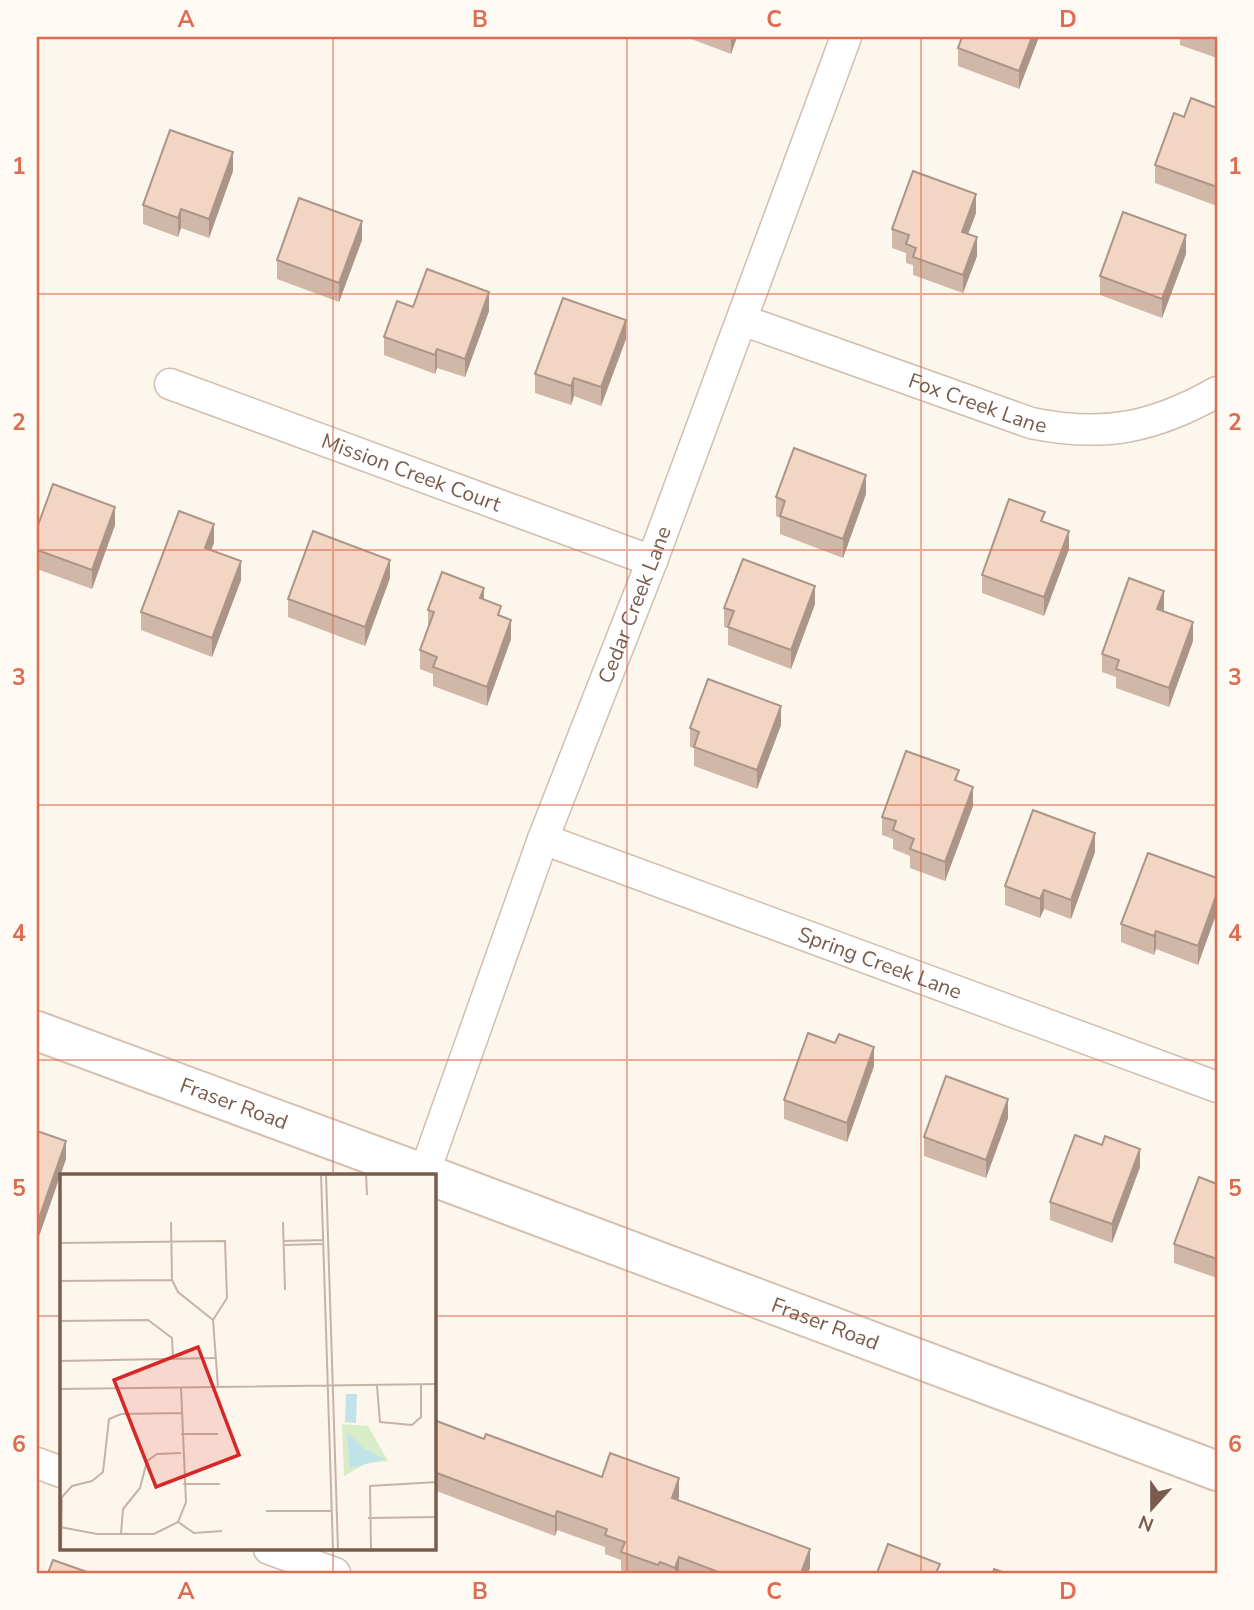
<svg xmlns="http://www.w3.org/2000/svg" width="1254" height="1610" viewBox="0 0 1254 1610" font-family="'Nunito Sans',sans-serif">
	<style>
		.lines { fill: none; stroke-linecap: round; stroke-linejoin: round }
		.street-casing { stroke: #d1beb0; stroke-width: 33 }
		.secondary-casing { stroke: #d6c0b0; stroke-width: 42 }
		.street { stroke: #fff; stroke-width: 30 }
		.secondary { stroke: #fff; stroke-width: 38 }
		.wall { fill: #d1b7a8 }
		.shaded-wall { fill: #aa9588 }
		.building { fill: #f3d5c3; stroke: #aa9588; stroke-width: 2 }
		.grid { fill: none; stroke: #dc6d51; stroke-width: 2; stroke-opacity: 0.55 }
		.labels { text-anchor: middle; stroke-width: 5; stroke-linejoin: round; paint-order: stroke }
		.street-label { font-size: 21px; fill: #7a5c4d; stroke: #fffaf3 }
		.inset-road { fill: none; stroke: #c5b3a7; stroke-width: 2 }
		.view { fill: #d62828; fill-opacity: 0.15; stroke: #d62828; stroke-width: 3.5 }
		.inset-edge { fill: none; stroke: #7a5c4d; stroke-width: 3.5 }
		.neatline { fill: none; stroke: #dc6d51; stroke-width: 2.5 }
		.grid-label { font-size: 23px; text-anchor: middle; font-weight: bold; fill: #dc6d51 }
	</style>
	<rect width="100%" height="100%" fill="#fdf6ec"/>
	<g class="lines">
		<defs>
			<g id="street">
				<path id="s1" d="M 742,320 L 1031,423 C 1103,438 1153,428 1217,392"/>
				<path id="s2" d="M 170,384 L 652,561"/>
				<path id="s3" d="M 543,839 L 1217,1087"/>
				<path id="s4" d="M 424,1174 L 543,839 L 652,561 L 846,37"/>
				<path d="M 37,1463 L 61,1472"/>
				<path d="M 269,1549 L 335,1573"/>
			</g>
			<g id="secondary">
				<path id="s5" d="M 37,1031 L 430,1176"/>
				<path id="s6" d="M 434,1177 L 1217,1471"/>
			</g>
		</defs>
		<use href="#street" class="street-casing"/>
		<use href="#secondary" class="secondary-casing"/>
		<use href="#street" class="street"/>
		<use href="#secondary" class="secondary"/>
	</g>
	<g class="wall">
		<path d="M 686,37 L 737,37 L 731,54 Z"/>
		<path d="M 962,37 L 1039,37 L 1019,89 L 958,66 L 958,48 Z"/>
		<path d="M 1180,37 L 1217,37 L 1217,58 L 1180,45 Z"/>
		<path d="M 1217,108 L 1217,206 L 1155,183 L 1155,165 L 1184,117 Z"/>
		<path d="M 233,171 L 209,238 L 181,228 L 178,237 L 143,224 L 143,205 Z"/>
		<path d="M 976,213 L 968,234 L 977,256 L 963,293 L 913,275 L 913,265 L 906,263 L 906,253 L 892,248 L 892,229 Z"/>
		<path d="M 362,240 L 339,302 L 277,279 L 277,260 Z"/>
		<path d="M 1186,254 L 1162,318 L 1100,295 L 1100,276 Z"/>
		<path d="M 413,307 L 489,311 L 465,377 L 437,368 L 435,374 L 384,355 L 384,337 Z"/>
		<path d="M 626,339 L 601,406 L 574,396 L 571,405 L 535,393 L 535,374 Z"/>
		<path d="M 866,494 L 843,558 L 780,534 L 780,518 L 776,516 L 776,497 Z"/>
		<path d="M 1045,522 L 1069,549 L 1044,616 L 982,593 L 982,575 Z"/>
		<path d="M 115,525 L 92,589 L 37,569 L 37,528 Z"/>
		<path d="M 214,543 L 211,550 L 241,580 L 212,657 L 141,630 L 141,612 Z"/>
		<path d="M 390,578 L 365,646 L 288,617 L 288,599 Z"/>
		<path d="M 484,600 L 501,616 L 511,639 L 487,706 L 433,686 L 433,674 L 420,669 L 420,650 L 428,629 L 428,610 Z"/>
		<path d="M 815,604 L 791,669 L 728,645 L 728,628 L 724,627 L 724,608 Z"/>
		<path d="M 1164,609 L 1163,611 L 1193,641 L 1169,707 L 1116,688 L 1116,677 L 1102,672 L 1102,654 Z"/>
		<path d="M 781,725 L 757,789 L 694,766 L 694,748 L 690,747 L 690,728 Z"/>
		<path d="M 959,782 L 973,806 L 945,881 L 910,868 L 910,856 L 893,849 L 893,839 L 882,835 L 882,817 Z"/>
		<path d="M 1095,852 L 1071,919 L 1044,909 L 1040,918 L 1005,905 L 1005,886 Z"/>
		<path d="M 1217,878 L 1198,965 L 1156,949 L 1154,955 L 1121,942 L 1121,924 Z"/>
		<path d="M 874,1066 L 847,1142 L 784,1119 L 784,1100 Z"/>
		<path d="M 1008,1118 L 986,1178 L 924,1156 L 924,1137 Z"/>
		<path d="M 37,1131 L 66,1159 L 38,1239 L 37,1239 Z"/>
		<path d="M 1140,1167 L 1112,1243 L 1050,1220 L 1050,1202 Z"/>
		<path d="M 1217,1184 L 1217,1278 L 1174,1263 L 1174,1244 Z"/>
		<path d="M 434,1420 L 484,1439 L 602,1477 L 679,1497 L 678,1500 L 810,1568 L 808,1573 L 629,1573 L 621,1570 L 621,1560 L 605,1554 L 605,1547 L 557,1530 L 555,1536 L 434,1490 Z"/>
	</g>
	<g class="shaded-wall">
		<path d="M 731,37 L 737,37 L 731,54 Z"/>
		<path d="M 1032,37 L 1039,37 L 1019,89 L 1019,71 Z"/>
		<path d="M 233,152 L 233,171 L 209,238 L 209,219 Z"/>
		<path d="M 976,194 L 976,213 L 962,250 L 962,232 Z"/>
		<path d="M 181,209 L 181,228 L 178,237 L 178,218 Z"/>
		<path d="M 362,221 L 362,240 L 339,302 L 339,283 Z"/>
		<path d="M 1186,235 L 1186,254 L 1162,318 L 1162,299 Z"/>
		<path d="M 977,237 L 977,256 L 963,293 L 963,275 Z"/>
		<path d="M 489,292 L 489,311 L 465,377 L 465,359 Z"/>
		<path d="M 626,320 L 626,339 L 601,406 L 601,387 Z"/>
		<path d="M 437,349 L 437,368 L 435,374 L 435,355 Z"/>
		<path d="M 574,378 L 574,396 L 571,405 L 571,386 Z"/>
		<path d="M 866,475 L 866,494 L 843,558 L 843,539 Z"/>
		<path d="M 115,507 L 115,525 L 92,589 L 92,570 Z"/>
		<path d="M 214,524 L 214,543 L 205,566 L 205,548 Z"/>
		<path d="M 1069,531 L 1069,549 L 1044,616 L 1044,597 Z"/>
		<path d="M 390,560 L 390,578 L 365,646 L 365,627 Z"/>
		<path d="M 241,561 L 241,580 L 212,657 L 212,638 Z"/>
		<path d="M 815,586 L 815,604 L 791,669 L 791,650 Z"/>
		<path d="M 484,588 L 484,606 L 480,598 Z"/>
		<path d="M 1164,591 L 1164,609 L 1157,628 L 1157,609 Z"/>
		<path d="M 511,620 L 511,639 L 487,706 L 487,687 Z"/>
		<path d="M 1193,622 L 1193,641 L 1169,707 L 1169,688 Z"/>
		<path d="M 781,706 L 781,725 L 757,789 L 757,770 Z"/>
		<path d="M 973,787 L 973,806 L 945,881 L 945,862 Z"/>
		<path d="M 1095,833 L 1095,852 L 1071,919 L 1071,900 Z"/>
		<path d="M 1044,890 L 1044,909 L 1040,918 L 1040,899 Z"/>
		<path d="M 1217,893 L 1217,912 L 1198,965 L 1198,946 Z"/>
		<path d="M 1156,931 L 1156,949 L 1154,955 L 1154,936 Z"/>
		<path d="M 874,1047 L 874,1066 L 847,1142 L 847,1123 Z"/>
		<path d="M 1008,1099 L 1008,1118 L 986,1178 L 986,1160 Z"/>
		<path d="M 66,1141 L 66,1159 L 38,1239 L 38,1221 Z"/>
		<path d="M 1140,1149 L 1140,1167 L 1112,1243 L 1112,1224 Z"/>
		<path d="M 679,1478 L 679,1497 L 672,1517 L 672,1498 Z"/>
		<path d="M 557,1511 L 557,1530 L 555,1536 L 555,1517 Z"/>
		<path d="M 810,1549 L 810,1568 L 808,1573 L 801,1573 Z"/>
		<path d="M 679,1557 L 679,1573 L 675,1573 L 675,1568 Z"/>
	</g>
	<g class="building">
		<path d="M 962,37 L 1032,37 L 1019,71 L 958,48 Z"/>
		<path d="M 1191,98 L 1217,108 L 1217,187 L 1155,165 L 1174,113 L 1184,117 Z"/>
		<path d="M 170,130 L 233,152 L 209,219 L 181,209 L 178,218 L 143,205 Z"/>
		<path d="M 913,171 L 976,194 L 962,232 L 977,237 L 963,275 L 913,257 L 916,248 L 906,244 L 909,235 L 892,229 Z"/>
		<path d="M 299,198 L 362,221 L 339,283 L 277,260 Z"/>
		<path d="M 1123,212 L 1186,235 L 1162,299 L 1100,276 Z"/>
		<path d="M 427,269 L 489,292 L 465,359 L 437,349 L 435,355 L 384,337 L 397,301 L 413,307 Z"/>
		<path d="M 563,298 L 626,320 L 601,387 L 574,378 L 571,386 L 535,374 Z"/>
		<path d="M 794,448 L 866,475 L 843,539 L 780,516 L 785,501 L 776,497 Z"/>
		<path d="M 53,484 L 115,507 L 92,570 L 37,550 L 37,528 Z"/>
		<path d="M 1009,499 L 1045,512 L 1041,521 L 1069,531 L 1044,597 L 982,575 Z"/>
		<path d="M 179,511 L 214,524 L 205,548 L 241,561 L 212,638 L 141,612 Z"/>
		<path d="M 313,531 L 390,560 L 365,627 L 288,599 Z"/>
		<path d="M 743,559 L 815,586 L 791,650 L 728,627 L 734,611 L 724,608 Z"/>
		<path d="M 442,572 L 484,588 L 480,598 L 501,606 L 498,615 L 511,620 L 487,687 L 433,667 L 437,657 L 420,650 L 434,612 L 428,610 Z"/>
		<path d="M 1129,578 L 1164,591 L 1157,609 L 1193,622 L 1169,688 L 1116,669 L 1119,660 L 1102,654 Z"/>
		<path d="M 708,679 L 781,706 L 757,770 L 694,747 L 699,732 L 690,728 Z"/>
		<path d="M 906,751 L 959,770 L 955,780 L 973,787 L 945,862 L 910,849 L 914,839 L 893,830 L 896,821 L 882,817 Z"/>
		<path d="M 1033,810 L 1095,833 L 1071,900 L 1044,890 L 1040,899 L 1005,886 Z"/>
		<path d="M 1148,853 L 1217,878 L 1217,893 L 1198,946 L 1156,931 L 1154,936 L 1121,924 Z"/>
		<path d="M 808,1033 L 835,1043 L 839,1034 L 874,1047 L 847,1123 L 784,1100 Z"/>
		<path d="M 946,1076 L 1008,1099 L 986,1160 L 924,1137 Z"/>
		<path d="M 37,1131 L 66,1141 L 38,1221 L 37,1220 Z"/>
		<path d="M 1075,1135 L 1102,1145 L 1105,1136 L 1140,1149 L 1112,1224 L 1050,1202 Z"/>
		<path d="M 1199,1177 L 1217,1184 L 1217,1259 L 1174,1244 Z"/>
		<path d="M 434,1420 L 484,1439 L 486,1434 L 602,1477 L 610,1453 L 679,1478 L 672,1498 L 810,1549 L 801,1573 L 721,1573 L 679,1557 L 675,1568 L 660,1562 L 658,1565 L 621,1552 L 625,1542 L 605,1535 L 607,1529 L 557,1511 L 555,1517 L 434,1472 Z"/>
		<path d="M 888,1544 L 940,1564 L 936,1573 L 877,1573 Z"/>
		<path d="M 53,1560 L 90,1573 L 48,1573 Z"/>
		<path d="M 994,1569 L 1005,1573 L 993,1573 Z"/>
	</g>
	<path class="grid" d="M 333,37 L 333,1176M 627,37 L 627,1573M 921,37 L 921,1573M 37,294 L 1217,294M 37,550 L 1217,550M 37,805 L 1217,805M 37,1060 L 1217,1060M 37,1316 L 61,1316M 434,1316 L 1217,1316M 333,1549 L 333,1573"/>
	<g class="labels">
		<g class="street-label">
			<text dy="7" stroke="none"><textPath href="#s1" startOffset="250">Fox Creek Lane</textPath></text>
			<text dy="7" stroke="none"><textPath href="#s2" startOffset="257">Mission Creek Court</textPath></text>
			<text dy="7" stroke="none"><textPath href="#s4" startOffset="607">Cedar Creek Lane</textPath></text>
			<text dy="7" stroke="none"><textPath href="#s3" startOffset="359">Spring Creek Lane</textPath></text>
			<text dy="7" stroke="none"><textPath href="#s5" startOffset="210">Fraser Road</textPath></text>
			<text dy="7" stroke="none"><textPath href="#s6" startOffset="418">Fraser Road</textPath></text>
		</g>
	</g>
	<g transform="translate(60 1174)">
		<rect width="376" height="376" fill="#fdf6ec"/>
		<path d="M 282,250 L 308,252 L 328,287 L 307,289 L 284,302 Z" fill="#d8ecc9"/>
		<path d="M 286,220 L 297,220 L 296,249 L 285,248 ZM 287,258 L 304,275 L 325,285 L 290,294 Z" fill="#bfe3e8"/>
		<path class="inset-road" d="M 261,0 L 273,376M 266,0 L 278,376M 306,0 L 307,21M 111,48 L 112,106 L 118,118 L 153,146 L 158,213M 223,48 L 225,116M 224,67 L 264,66M 0,69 L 165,67 L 167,124 L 153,146M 225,71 L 262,70M 0,107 L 112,106M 0,147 L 88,146 L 112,164 L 113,184M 0,187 L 157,184M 317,212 L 320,248 L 352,251 L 361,243 L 361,210M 0,215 L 377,210M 121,260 L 158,260M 123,310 L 160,310M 206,337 L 271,337M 308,344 L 377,343M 118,348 L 134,359 L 162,357M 0,353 L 37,360 L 94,360 L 118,348 L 126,328 L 121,214M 61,360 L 63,335 L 80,314 L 87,287 L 97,280 L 121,279M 1,376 L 2,323 L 12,312 L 32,307 L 43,298 L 49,245 L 61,240 L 122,239M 311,376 L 310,312 L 377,308"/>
		<path class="view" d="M 138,173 L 179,281 L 96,313 L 54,206 Z"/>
		<rect width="376" height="376" class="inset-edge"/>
	</g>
	<rect width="1254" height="1610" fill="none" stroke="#fffaf3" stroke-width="77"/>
	<g transform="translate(1152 1508) rotate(201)" stroke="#fffaf3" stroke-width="5" paint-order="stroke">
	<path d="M0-5L12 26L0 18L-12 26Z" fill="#7a5c4d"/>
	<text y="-10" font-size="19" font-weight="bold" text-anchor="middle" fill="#7a5c4d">N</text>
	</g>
	<rect x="38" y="38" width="1178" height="1534" class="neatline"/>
	<g class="grid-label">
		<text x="186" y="27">A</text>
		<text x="480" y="27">B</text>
		<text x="774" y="27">C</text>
		<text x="1068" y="27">D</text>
		<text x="19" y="174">1</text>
		<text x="1235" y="174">1</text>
		<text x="19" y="430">2</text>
		<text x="1235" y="430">2</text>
		<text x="19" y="685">3</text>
		<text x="1235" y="685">3</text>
		<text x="19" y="941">4</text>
		<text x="1235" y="941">4</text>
		<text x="19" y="1196">5</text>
		<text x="1235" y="1196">5</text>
		<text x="19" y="1452">6</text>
		<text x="1235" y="1452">6</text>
		<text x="186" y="1599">A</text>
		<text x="480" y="1599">B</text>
		<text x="774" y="1599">C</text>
		<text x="1068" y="1599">D</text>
	</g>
</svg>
